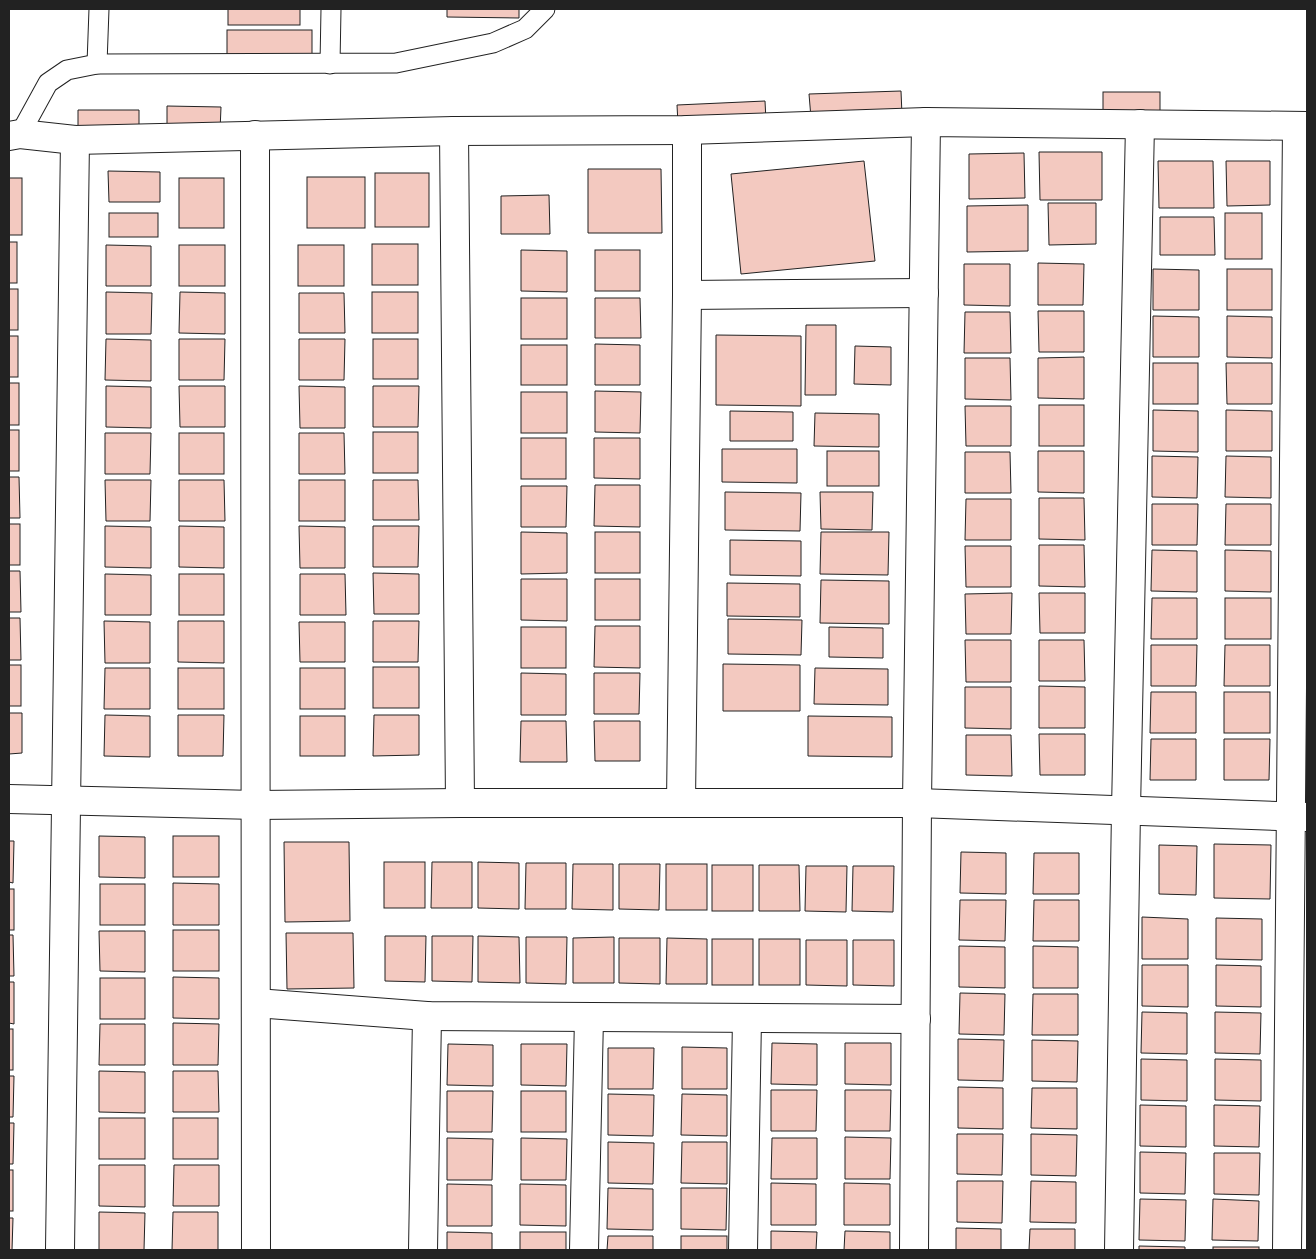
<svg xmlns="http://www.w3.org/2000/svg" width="1316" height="1259" viewBox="0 0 1316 1259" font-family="'Crimson Pro',serif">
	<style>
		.building { fill: #f3c9c0; stroke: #222 }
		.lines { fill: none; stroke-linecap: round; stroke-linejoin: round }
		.service-casing { stroke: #222; stroke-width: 21 }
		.minor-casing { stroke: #222; stroke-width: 30 }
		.service { stroke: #fff; stroke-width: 19 }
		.minor { stroke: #fff; stroke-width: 28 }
	</style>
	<rect width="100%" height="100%" fill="#fff"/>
	<g class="building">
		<rect x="228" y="9" width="72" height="16"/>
		<path d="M 447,9 L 519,9 L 519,18 L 447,17 Z"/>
		<rect x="227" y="30" width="85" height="28"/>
		<path d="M 901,91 L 902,115 L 811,118 L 809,94 Z"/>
		<rect x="1103" y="92" width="57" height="23"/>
		<path d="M 765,101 L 766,121 L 678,124 L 677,105 Z"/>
		<path d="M 167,106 L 221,107 L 220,131 L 167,131 Z"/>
		<path d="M 78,110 L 139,110 L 139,130 L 78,129 Z"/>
		<path d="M 1039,152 L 1102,152 L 1102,200 L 1040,200 Z"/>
		<path d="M 1024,153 L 1025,198 L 969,199 L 969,154 Z"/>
		<path d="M 864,161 L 875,261 L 741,274 L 731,174 Z"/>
		<path d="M 1158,161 L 1213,161 L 1214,208 L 1159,208 Z"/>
		<path d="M 1226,161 L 1270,161 L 1270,205 L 1227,206 Z"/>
		<path d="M 588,169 L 661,169 L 662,233 L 588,233 Z"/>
		<path d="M 108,171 L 160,172 L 160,202 L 109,202 Z"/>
		<rect x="375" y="173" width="54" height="54"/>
		<rect x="307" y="177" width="58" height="51"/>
		<rect x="9" y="178" width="13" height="57"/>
		<rect x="179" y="178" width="45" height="50"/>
		<path d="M 549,195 L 550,234 L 501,234 L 501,196 Z"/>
		<path d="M 1048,203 L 1096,203 L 1096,244 L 1049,245 Z"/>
		<path d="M 1028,205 L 1028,251 L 967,252 L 967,206 Z"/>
		<rect x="109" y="213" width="49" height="24"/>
		<rect x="1225" y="213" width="37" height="46"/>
		<path d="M 1160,217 L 1214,217 L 1215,255 L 1160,255 Z"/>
		<rect x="9" y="242" width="8" height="41"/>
		<rect x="372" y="244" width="46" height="41"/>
		<path d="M 106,245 L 151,246 L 151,286 L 106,286 Z"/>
		<rect x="179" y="245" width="46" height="41"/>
		<rect x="298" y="245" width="46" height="41"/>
		<path d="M 521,250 L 567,251 L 567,292 L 521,291 Z"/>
		<rect x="595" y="250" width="45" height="41"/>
		<path d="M 1038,263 L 1084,264 L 1083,305 L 1038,305 Z"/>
		<path d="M 964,264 L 1010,264 L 1010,306 L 964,305 Z"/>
		<path d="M 1153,269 L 1199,270 L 1199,310 L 1153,310 Z"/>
		<rect x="1227" y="269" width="45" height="41"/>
		<rect x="9" y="289" width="9" height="41"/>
		<path d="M 106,292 L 152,293 L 151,334 L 106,334 Z"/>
		<path d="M 180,292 L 225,293 L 225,334 L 179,333 Z"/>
		<rect x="372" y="292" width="46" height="41"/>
		<path d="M 299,293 L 344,293 L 345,333 L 299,333 Z"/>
		<rect x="521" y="298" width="46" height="41"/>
		<path d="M 595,298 L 640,298 L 641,338 L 595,338 Z"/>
		<path d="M 1038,311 L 1084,311 L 1084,352 L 1039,352 Z"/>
		<path d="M 965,312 L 1010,312 L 1011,353 L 964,353 Z"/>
		<path d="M 1153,316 L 1199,317 L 1199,357 L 1153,357 Z"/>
		<path d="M 1227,316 L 1272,317 L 1272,358 L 1227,357 Z"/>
		<path d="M 806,325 L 836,325 L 836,395 L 805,395 Z"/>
		<path d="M 716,335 L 801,336 L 801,406 L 716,405 Z"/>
		<rect x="9" y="336" width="9" height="41"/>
		<path d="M 106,339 L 151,340 L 151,381 L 105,380 Z"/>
		<path d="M 179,339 L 225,339 L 224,380 L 179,380 Z"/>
		<path d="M 299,339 L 345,339 L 344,380 L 299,380 Z"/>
		<rect x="373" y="339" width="45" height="40"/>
		<path d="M 595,344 L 640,345 L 640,385 L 595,385 Z"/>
		<rect x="521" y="345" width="46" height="40"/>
		<path d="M 855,346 L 891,347 L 891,385 L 854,384 Z"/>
		<path d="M 1084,357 L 1084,399 L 1038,398 L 1038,358 Z"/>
		<path d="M 965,358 L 1010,358 L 1011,400 L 965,399 Z"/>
		<rect x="1153" y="363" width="45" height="41"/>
		<path d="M 1226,363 L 1272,363 L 1272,404 L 1227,404 Z"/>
		<rect x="9" y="383" width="10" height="42"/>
		<path d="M 106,386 L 151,387 L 151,428 L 106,427 Z"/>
		<path d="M 179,386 L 225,386 L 225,427 L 180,427 Z"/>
		<path d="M 299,386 L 345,387 L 345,428 L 300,428 Z"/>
		<path d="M 373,386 L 419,386 L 418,427 L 373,427 Z"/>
		<path d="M 595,391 L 641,392 L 640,433 L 595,432 Z"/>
		<rect x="521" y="392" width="46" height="41"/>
		<rect x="1039" y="405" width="45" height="41"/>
		<path d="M 965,406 L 1011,406 L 1011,446 L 966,446 Z"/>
		<path d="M 1153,410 L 1198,411 L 1198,452 L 1153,451 Z"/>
		<path d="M 1226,410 L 1272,411 L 1272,451 L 1226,451 Z"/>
		<path d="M 730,411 L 793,412 L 793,441 L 730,441 Z"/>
		<path d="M 815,413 L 879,414 L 879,447 L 814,446 Z"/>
		<rect x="9" y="430" width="10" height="41"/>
		<rect x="373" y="432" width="45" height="41"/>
		<path d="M 105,433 L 151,433 L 150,474 L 105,474 Z"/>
		<rect x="179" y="433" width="45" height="41"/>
		<path d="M 299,433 L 344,433 L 345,474 L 299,474 Z"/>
		<rect x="521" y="438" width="45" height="41"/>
		<path d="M 594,438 L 640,438 L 640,479 L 594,478 Z"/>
		<path d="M 722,449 L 797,449 L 797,483 L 722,482 Z"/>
		<rect x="827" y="451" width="52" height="35"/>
		<path d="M 1038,451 L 1084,451 L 1084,493 L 1038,492 Z"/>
		<path d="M 965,452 L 1010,452 L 1011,493 L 965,493 Z"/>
		<path d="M 1152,456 L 1198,457 L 1197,498 L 1152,497 Z"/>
		<path d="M 1226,456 L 1271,457 L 1271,498 L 1225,497 Z"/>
		<path d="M 9,477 L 19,477 L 20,518 L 9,518 Z"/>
		<path d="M 105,480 L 151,480 L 150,521 L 106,521 Z"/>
		<path d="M 179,480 L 224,480 L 225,521 L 179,521 Z"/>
		<rect x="299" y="480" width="46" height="41"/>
		<path d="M 373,480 L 418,480 L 419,520 L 373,520 Z"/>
		<path d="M 595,485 L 640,485 L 640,527 L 594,526 Z"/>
		<path d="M 521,486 L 567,486 L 566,527 L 521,527 Z"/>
		<path d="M 725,492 L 801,493 L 800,531 L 725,530 Z"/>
		<path d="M 820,492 L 873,492 L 872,530 L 821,529 Z"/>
		<path d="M 1039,498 L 1084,498 L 1085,540 L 1039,539 Z"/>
		<path d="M 966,499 L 1011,499 L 1011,540 L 965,540 Z"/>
		<path d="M 1152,504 L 1198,504 L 1197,545 L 1152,545 Z"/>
		<path d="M 1226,504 L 1271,504 L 1271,545 L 1225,545 Z"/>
		<rect x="9" y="524" width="11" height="41"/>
		<path d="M 105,526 L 151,527 L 151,568 L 105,567 Z"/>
		<path d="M 179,526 L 224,527 L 224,568 L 179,567 Z"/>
		<path d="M 299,526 L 345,527 L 345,568 L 300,568 Z"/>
		<path d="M 373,526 L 419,526 L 418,567 L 373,567 Z"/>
		<path d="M 521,532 L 567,533 L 567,573 L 521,574 Z"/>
		<rect x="595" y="532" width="45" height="41"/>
		<path d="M 821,532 L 889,532 L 888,575 L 820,574 Z"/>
		<path d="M 730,540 L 801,541 L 801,576 L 730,575 Z"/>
		<path d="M 1039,545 L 1084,545 L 1085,587 L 1039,586 Z"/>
		<path d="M 965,546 L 1011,546 L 1011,587 L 966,587 Z"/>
		<path d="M 1152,550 L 1197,551 L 1197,592 L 1151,591 Z"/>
		<path d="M 1225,550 L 1271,551 L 1271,592 L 1225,591 Z"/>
		<path d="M 9,571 L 20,571 L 21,612 L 9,612 Z"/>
		<path d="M 373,573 L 419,574 L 419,614 L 374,614 Z"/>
		<path d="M 105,574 L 151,575 L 151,615 L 105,615 Z"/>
		<rect x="179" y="574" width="45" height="41"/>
		<path d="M 300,574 L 345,574 L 346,615 L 300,615 Z"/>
		<path d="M 521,579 L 567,579 L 567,621 L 521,620 Z"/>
		<rect x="595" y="579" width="45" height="41"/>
		<path d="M 821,580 L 889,581 L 889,624 L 820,623 Z"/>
		<path d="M 727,583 L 800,584 L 800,617 L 727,616 Z"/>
		<path d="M 1012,593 L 1011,634 L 966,634 L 965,594 Z"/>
		<path d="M 1039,593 L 1085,593 L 1085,633 L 1040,633 Z"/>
		<path d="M 1152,598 L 1197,598 L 1197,639 L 1151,639 Z"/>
		<rect x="1225" y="598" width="46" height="41"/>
		<path d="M 9,618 L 20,618 L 21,660 L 9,660 Z"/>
		<path d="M 728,619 L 802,620 L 801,655 L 728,654 Z"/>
		<path d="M 104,621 L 150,622 L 150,663 L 105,663 Z"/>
		<path d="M 178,621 L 224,621 L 224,663 L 178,662 Z"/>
		<path d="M 373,621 L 419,621 L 418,662 L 373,662 Z"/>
		<path d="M 299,622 L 345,622 L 345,662 L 300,662 Z"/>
		<path d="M 595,626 L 640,626 L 640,668 L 594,667 Z"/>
		<rect x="521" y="627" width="45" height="41"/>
		<path d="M 829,627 L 883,628 L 883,658 L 829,657 Z"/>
		<path d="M 965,640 L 1011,640 L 1011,682 L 966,682 Z"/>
		<path d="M 1039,640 L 1084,640 L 1085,681 L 1039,681 Z"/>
		<path d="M 1151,645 L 1197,645 L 1196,686 L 1151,686 Z"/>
		<path d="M 1225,645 L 1270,645 L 1270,686 L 1224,686 Z"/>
		<path d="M 723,664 L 800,665 L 800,711 L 723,711 Z"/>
		<rect x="9" y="665" width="12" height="41"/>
		<rect x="373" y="667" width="46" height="41"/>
		<path d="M 105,668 L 150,668 L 150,709 L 104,709 Z"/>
		<rect x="178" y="668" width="46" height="41"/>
		<rect x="300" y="668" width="45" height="41"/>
		<path d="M 815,668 L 888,669 L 888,705 L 814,704 Z"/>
		<path d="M 521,673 L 566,674 L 566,715 L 521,715 Z"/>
		<path d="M 594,673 L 640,673 L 639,714 L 594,714 Z"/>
		<path d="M 1039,686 L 1085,687 L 1085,728 L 1039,728 Z"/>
		<path d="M 965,687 L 1011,687 L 1011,729 L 965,728 Z"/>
		<path d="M 1151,692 L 1196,692 L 1196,733 L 1150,733 Z"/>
		<rect x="1224" y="692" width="46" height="41"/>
		<path d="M 9,713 L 22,713 L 22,753 L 9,754 Z"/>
		<path d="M 105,715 L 150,716 L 150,757 L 104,756 Z"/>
		<path d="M 178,715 L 224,715 L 223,756 L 178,756 Z"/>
		<path d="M 374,715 L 419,715 L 419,755 L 373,756 Z"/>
		<rect x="300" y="716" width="45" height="40"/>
		<path d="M 808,716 L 892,717 L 892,757 L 808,756 Z"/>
		<path d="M 521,721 L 566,721 L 567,762 L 520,762 Z"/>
		<path d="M 594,721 L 640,721 L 640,761 L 595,761 Z"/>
		<path d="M 1039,734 L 1085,734 L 1085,775 L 1040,775 Z"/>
		<path d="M 966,735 L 1011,735 L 1012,776 L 966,775 Z"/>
		<path d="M 1151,739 L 1196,739 L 1196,780 L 1150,780 Z"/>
		<path d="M 1224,739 L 1270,739 L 1269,780 L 1224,780 Z"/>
		<path d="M 99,836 L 145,837 L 145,878 L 99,877 Z"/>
		<rect x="173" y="836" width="46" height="41"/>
		<path d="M 9,841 L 14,841 L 13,883 L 9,882 Z"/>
		<path d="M 284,842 L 349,842 L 350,921 L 285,922 Z"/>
		<path d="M 1214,844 L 1271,845 L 1270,899 L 1214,898 Z"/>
		<path d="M 1159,845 L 1197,846 L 1196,895 L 1159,894 Z"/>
		<path d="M 961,852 L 1006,853 L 1006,894 L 960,893 Z"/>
		<path d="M 1034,853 L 1079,853 L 1079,894 L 1033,894 Z"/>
		<rect x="384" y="862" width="41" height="46"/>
		<path d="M 432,862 L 472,862 L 472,908 L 431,908 Z"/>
		<path d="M 478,862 L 519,863 L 519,909 L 478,908 Z"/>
		<path d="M 526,863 L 566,863 L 566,909 L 525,909 Z"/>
		<path d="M 573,864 L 613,864 L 613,910 L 572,909 Z"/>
		<path d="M 619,864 L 660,864 L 659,910 L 619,909 Z"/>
		<rect x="666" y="864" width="41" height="46"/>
		<rect x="712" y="865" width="41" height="46"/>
		<path d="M 759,865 L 799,865 L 800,911 L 759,911 Z"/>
		<path d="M 806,866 L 847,866 L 846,912 L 805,911 Z"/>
		<path d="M 853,866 L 894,866 L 893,912 L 852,911 Z"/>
		<path d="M 173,883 L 219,884 L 219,925 L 173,925 Z"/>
		<rect x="100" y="884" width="45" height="41"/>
		<rect x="9" y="889" width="5" height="41"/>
		<path d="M 960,900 L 1006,900 L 1005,941 L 959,940 Z"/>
		<path d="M 1034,900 L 1079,900 L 1079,941 L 1033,941 Z"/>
		<path d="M 1142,917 L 1188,919 L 1188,959 L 1142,959 Z"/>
		<path d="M 1216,918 L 1262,919 L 1262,960 L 1216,959 Z"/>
		<rect x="173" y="930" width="46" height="41"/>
		<path d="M 99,931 L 145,931 L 145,972 L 100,971 Z"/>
		<path d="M 286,933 L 353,933 L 354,988 L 287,989 Z"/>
		<path d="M 9,935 L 13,935 L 14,976 L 9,976 Z"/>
		<path d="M 385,936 L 426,936 L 425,982 L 385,981 Z"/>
		<path d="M 432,936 L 473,936 L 472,982 L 432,981 Z"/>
		<path d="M 478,936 L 519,937 L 520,983 L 478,982 Z"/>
		<path d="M 526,937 L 567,937 L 566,984 L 526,983 Z"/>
		<path d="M 614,937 L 614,983 L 573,983 L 573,938 Z"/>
		<path d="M 619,938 L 660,938 L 660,984 L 619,983 Z"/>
		<path d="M 667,938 L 707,939 L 707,984 L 666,984 Z"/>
		<rect x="712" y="939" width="41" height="46"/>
		<rect x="759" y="939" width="41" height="46"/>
		<path d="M 806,940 L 847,940 L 847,986 L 806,985 Z"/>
		<path d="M 853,940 L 894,940 L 894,986 L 853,985 Z"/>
		<path d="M 959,946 L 1005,947 L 1005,988 L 959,987 Z"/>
		<path d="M 1033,946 L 1078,947 L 1078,988 L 1033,988 Z"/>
		<path d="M 1142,965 L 1188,965 L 1188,1007 L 1142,1006 Z"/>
		<path d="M 1216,965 L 1261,966 L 1261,1007 L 1216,1006 Z"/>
		<path d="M 173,977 L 219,978 L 219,1019 L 173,1018 Z"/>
		<rect x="100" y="978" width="45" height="41"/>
		<path d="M 9,982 L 14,982 L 14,1024 L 9,1023 Z"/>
		<path d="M 960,993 L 1005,994 L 1004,1035 L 959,1034 Z"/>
		<path d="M 1033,994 L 1078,994 L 1078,1035 L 1032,1035 Z"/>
		<path d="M 1142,1012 L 1187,1013 L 1187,1054 L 1141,1053 Z"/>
		<path d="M 1215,1012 L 1261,1013 L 1260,1054 L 1215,1053 Z"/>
		<path d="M 173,1023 L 219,1024 L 218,1065 L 173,1065 Z"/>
		<path d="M 100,1024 L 145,1024 L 145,1065 L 99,1065 Z"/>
		<rect x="9" y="1029" width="4" height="41"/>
		<path d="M 958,1039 L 1004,1040 L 1003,1081 L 958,1080 Z"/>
		<path d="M 1032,1040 L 1078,1041 L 1077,1082 L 1032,1081 Z"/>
		<path d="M 772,1043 L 817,1044 L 817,1085 L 771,1084 Z"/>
		<path d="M 845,1043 L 891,1043 L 891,1085 L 845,1084 Z"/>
		<path d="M 448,1044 L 493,1045 L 493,1086 L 447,1085 Z"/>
		<path d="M 521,1044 L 567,1044 L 566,1086 L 521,1085 Z"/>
		<path d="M 682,1047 L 727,1048 L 727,1089 L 682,1089 Z"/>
		<path d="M 608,1048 L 654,1048 L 653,1089 L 608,1089 Z"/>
		<path d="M 1141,1059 L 1187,1060 L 1187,1101 L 1141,1100 Z"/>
		<path d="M 1215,1059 L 1261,1060 L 1261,1101 L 1215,1100 Z"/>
		<path d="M 99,1071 L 145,1072 L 145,1113 L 99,1112 Z"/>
		<path d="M 173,1071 L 218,1071 L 219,1112 L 173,1112 Z"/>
		<path d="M 9,1076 L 14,1076 L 13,1117 L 9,1117 Z"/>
		<path d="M 958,1087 L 1003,1088 L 1003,1129 L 958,1128 Z"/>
		<path d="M 1032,1088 L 1077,1088 L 1077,1129 L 1031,1128 Z"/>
		<path d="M 771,1090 L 817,1090 L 816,1131 L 771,1131 Z"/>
		<path d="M 845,1090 L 891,1090 L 890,1131 L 845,1131 Z"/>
		<path d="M 447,1091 L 493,1091 L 492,1132 L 447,1132 Z"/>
		<rect x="521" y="1091" width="45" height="41"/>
		<path d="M 608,1094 L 654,1095 L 653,1136 L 608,1135 Z"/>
		<path d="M 682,1094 L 727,1095 L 727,1136 L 681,1135 Z"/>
		<path d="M 1140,1105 L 1186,1106 L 1186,1147 L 1140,1146 Z"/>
		<path d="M 1214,1105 L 1260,1106 L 1259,1147 L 1214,1146 Z"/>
		<rect x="99" y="1118" width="46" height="41"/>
		<rect x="173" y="1118" width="45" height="41"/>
		<path d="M 9,1123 L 14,1123 L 13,1164 L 9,1164 Z"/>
		<path d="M 957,1134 L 1003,1134 L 1002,1175 L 957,1174 Z"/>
		<path d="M 1031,1134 L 1077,1135 L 1076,1176 L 1031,1175 Z"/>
		<path d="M 845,1137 L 891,1138 L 890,1179 L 845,1179 Z"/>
		<path d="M 447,1138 L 493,1139 L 492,1180 L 447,1180 Z"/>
		<path d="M 521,1138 L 567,1139 L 566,1180 L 521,1180 Z"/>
		<path d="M 772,1138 L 817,1138 L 817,1179 L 771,1179 Z"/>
		<path d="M 608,1142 L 654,1143 L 653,1184 L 608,1183 Z"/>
		<path d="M 682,1142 L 727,1142 L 727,1184 L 681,1183 Z"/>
		<path d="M 1140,1152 L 1186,1153 L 1185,1194 L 1140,1193 Z"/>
		<path d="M 1214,1153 L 1260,1153 L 1259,1195 L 1214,1194 Z"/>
		<path d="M 99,1165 L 145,1165 L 145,1207 L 99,1206 Z"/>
		<path d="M 174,1165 L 219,1165 L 219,1206 L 173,1206 Z"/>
		<rect x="9" y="1170" width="4" height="41"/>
		<path d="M 957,1181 L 1003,1181 L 1002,1223 L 957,1222 Z"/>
		<path d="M 1031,1181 L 1076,1182 L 1076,1223 L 1030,1222 Z"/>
		<path d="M 771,1183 L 816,1184 L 816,1225 L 771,1225 Z"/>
		<path d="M 844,1183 L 890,1184 L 890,1225 L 844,1225 Z"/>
		<path d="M 447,1184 L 492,1185 L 492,1226 L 447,1226 Z"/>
		<path d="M 520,1184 L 566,1185 L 566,1226 L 520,1225 Z"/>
		<path d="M 608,1188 L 653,1189 L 653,1230 L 607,1229 Z"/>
		<path d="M 681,1188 L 727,1188 L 726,1230 L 681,1229 Z"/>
		<path d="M 1140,1199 L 1186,1200 L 1185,1241 L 1139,1240 Z"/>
		<path d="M 1213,1199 L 1259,1201 L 1258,1241 L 1212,1240 Z"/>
		<path d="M 99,1212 L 145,1213 L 144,1250 L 99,1250 Z"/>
		<path d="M 173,1212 L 218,1212 L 218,1250 L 172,1250 Z"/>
		<path d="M 9,1218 L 13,1218 L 12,1250 L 9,1250 Z"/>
		<path d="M 956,1228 L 1001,1229 L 1001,1250 L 956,1250 Z"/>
		<path d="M 1030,1229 L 1075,1229 L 1075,1250 L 1029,1250 Z"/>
		<path d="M 771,1231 L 817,1232 L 816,1250 L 771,1250 Z"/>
		<path d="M 845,1231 L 890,1232 L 890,1250 L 844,1250 Z"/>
		<path d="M 447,1232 L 492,1233 L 492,1250 L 447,1250 Z"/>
		<rect x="520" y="1232" width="46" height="18"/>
		<path d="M 608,1236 L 653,1236 L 653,1250 L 607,1250 Z"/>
		<rect x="681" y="1236" width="46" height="14"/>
		<path d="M 1139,1246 L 1185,1247 L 1185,1250 L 1139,1250 Z"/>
		<rect x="1213" y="1247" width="46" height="3"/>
	</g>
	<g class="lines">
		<defs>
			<g id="service">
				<path d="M 97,64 L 99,9"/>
				<path d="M 330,64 L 331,9"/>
				<path d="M 20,134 L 48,83 L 67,70 L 97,64 L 396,63 L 493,43 L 525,29 L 545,9"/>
			</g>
			<g id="minor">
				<path d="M 454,131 L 460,803"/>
				<path d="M 255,135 L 256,1250"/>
				<path d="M 9,136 L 20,134 L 75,140 L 454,131 L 687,130 L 926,122 L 1307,126"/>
				<path d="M 687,295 L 924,293"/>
				<path d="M 9,799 L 256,805 L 460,803 L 917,803 L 1307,817"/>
				<path d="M 681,803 L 687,295 L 687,130"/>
				<path d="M 256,1003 L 427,1016 L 916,1019"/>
				<path d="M 60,1250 L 75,140"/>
				<path d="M 423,1250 L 427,1016"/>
				<path d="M 584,1250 L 589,1017"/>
				<path d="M 743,1250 L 747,1018"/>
				<path d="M 914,1250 L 917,803 L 926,122"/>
				<path d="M 1119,1250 L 1126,810 L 1140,124"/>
				<path d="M 1287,1250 L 1297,126"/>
			</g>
		</defs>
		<use href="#service" class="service-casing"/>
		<use href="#minor" class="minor-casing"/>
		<use href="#service" class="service"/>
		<use href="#minor" class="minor"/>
	</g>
	<rect width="1316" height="1259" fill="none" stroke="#222222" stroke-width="20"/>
</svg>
